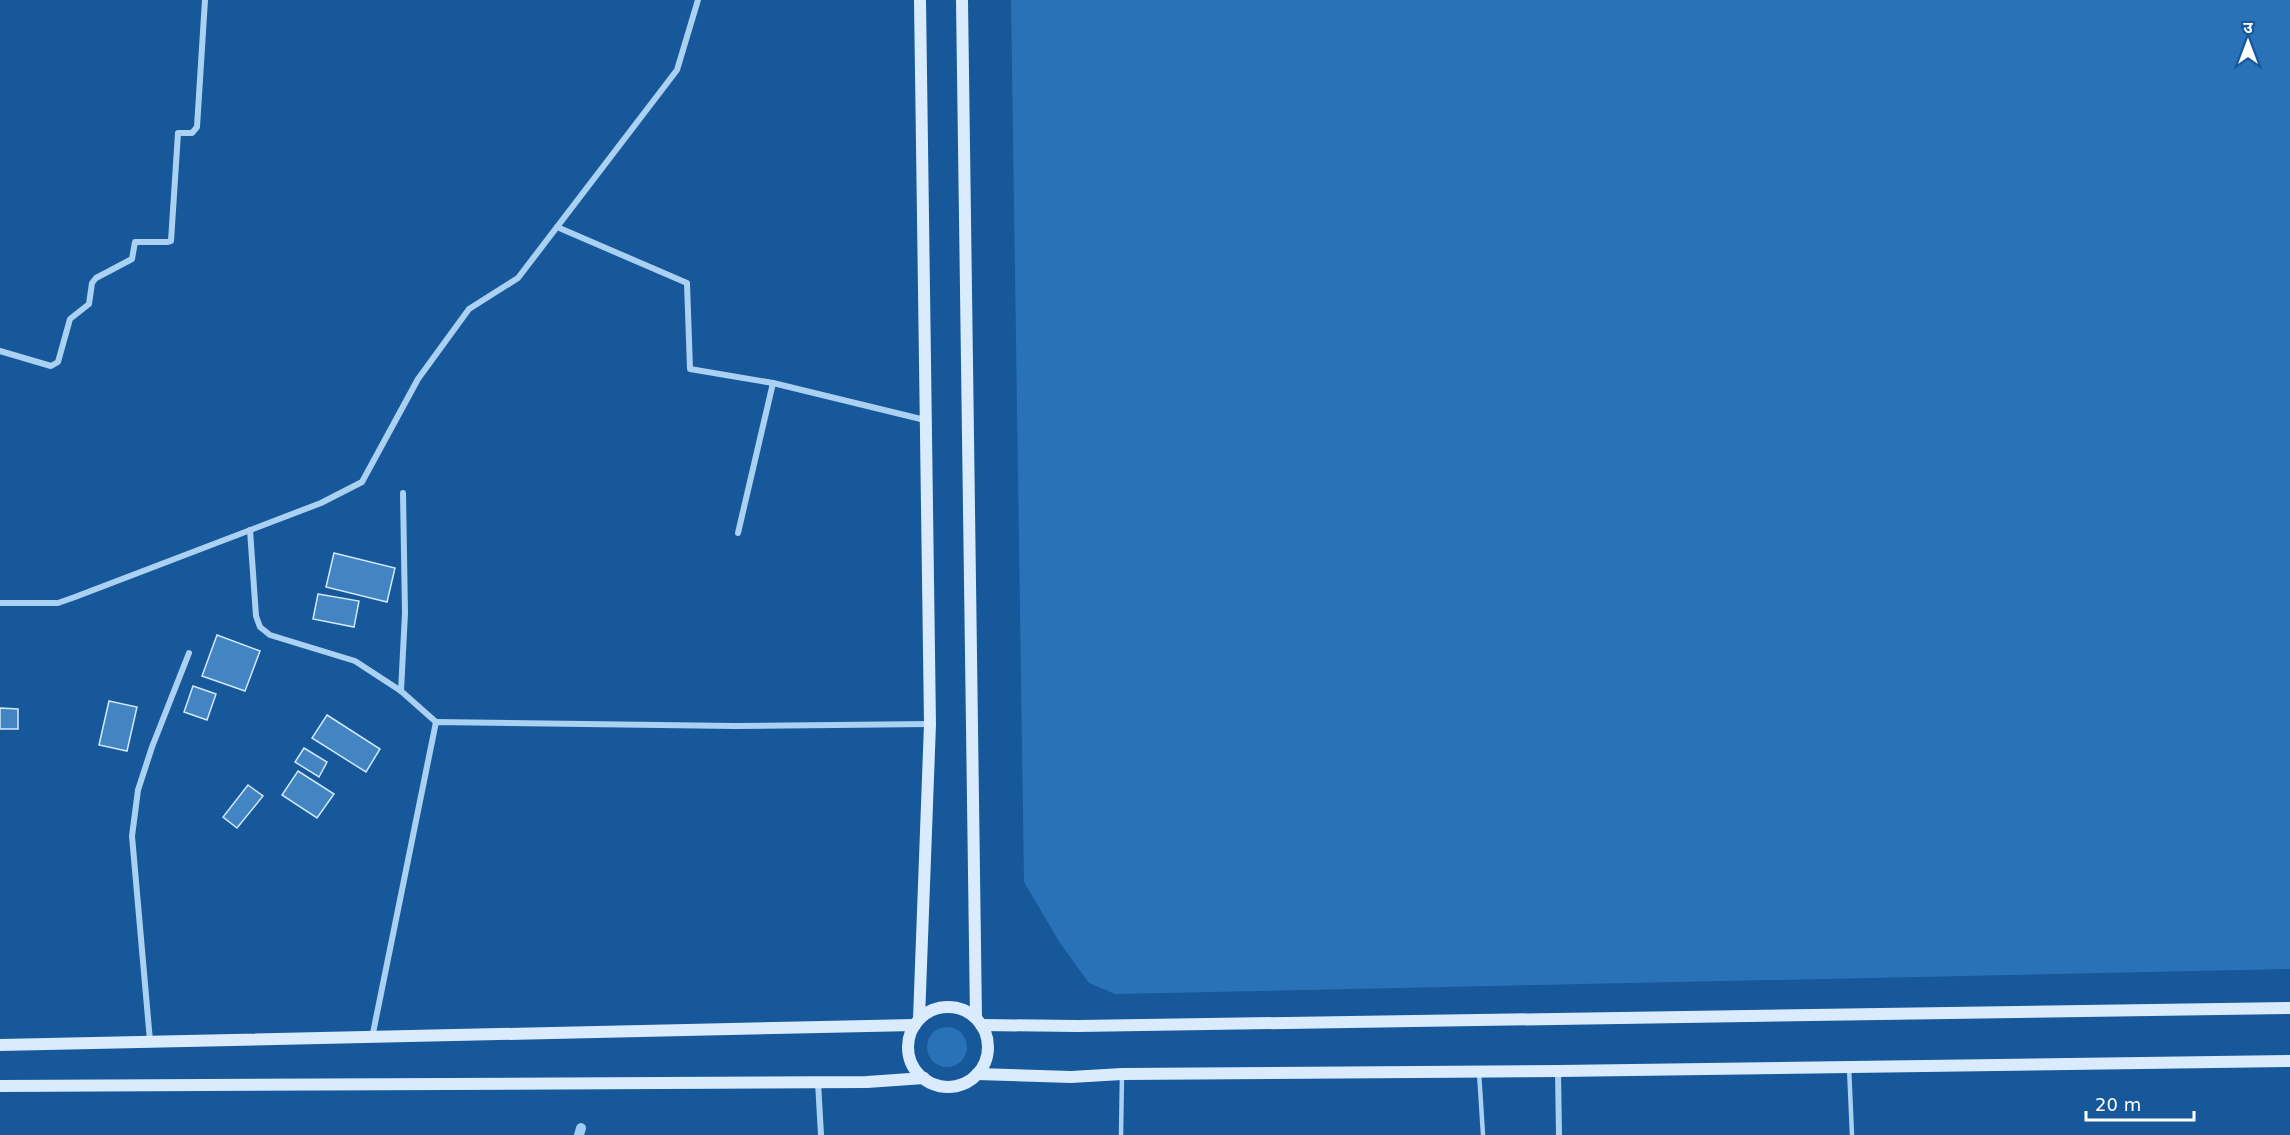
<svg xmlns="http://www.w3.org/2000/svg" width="2290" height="1135" viewBox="0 0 2290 1135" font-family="'DejaVu Sans','Noto Sans Devanagari',sans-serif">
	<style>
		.green { fill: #2972b7 }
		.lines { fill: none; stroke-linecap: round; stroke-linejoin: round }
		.stream { stroke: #9dccf5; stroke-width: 10 }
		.building { fill: #4384c2; stroke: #d2e8fc; stroke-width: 1.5 }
		.lane { stroke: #aad0f2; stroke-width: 4.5 }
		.street { stroke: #aad0f2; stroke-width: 6 }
		.secondary { stroke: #d9ebfc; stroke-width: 12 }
	</style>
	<rect width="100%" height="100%" fill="#16589a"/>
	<g class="green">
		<path d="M 1011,0 L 2290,0 L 2290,969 L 1115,994 L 1089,983 L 1060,943 L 1024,882 Z"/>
		<circle cx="947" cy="1047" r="20"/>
	</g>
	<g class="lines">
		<path class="stream" d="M 579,1135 L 581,1128"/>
	</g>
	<g class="building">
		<path d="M 334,553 L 395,568 L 387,602 L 326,587 Z"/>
		<path d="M 318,594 L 359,601 L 354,627 L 313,619 Z"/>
		<path d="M 217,635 L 260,651 L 245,691 L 202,676 Z"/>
		<path d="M 193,686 L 216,694 L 207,720 L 184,712 Z"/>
		<path d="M 109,701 L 137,707 L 127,751 L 99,745 Z"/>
		<path d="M 0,708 L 18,709 L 18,729 L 0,729 Z"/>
		<path d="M 327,715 L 380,749 L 366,772 L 312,738 Z"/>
		<path d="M 304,748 L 327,762 L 319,777 L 295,762 Z"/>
		<path d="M 298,771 L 334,794 L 317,818 L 282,795 Z"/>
		<path d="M 248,785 L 263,796 L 237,828 L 223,817 Z"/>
	</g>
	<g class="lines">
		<g class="lane">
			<path d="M 1849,1067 L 1852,1135"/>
			<path d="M 1479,1072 L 1483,1135"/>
			<path d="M 1121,1135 L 1122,1074"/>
		</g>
		<g class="street">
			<path d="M 557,227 L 687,283 L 690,369 L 773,383 L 925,420"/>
			<path d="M 0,351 L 51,366 L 58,362 L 70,319 L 89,304 L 92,283 L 96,278 L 132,259 L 135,242 L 168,242 L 171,241 L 178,133 L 192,133 L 197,127 L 205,0"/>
			<path d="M 250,530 L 256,616 L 260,627 L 270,635 L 355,661 L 401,691 L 436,722"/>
			<path d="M 738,533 L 773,383"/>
			<path d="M 0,603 L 58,603 L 75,597 L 321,503 L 362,482 L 418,379 L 469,309 L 518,278 L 677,70 L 698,0"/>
			<path d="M 401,691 L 405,613 L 403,493"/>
			<path d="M 372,1038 L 436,722 L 735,726 L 930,724"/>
			<path d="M 150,1041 L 132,836 L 138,790 L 152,747 L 189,653"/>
			<path d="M 1558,1071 L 1559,1135"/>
			<path d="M 818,1082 L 821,1135"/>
		</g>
		<g class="secondary">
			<path d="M 962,0 L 976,1018"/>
			<circle cx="948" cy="1047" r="40"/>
			<path d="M 919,1019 L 930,724 L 920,0"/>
			<path d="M 981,1025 L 1078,1026 L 2290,1008"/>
			<path d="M 0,1045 L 915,1025"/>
			<path d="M 977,1074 L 1071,1077 L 1122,1074 L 1558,1071 L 2290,1061"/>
			<path d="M 0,1086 L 867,1082 L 924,1078"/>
		</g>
	</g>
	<g transform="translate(2248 42)" stroke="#16589a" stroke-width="4.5" paint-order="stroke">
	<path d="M0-4.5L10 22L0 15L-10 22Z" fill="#ffffff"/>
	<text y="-9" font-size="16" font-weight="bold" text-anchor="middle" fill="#ffffff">उ</text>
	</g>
	<path d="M2086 1111v9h108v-9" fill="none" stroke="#ffffff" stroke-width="3"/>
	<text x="2095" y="1111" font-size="18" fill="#ffffff" stroke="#16589a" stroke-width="4.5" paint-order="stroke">20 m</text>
</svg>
